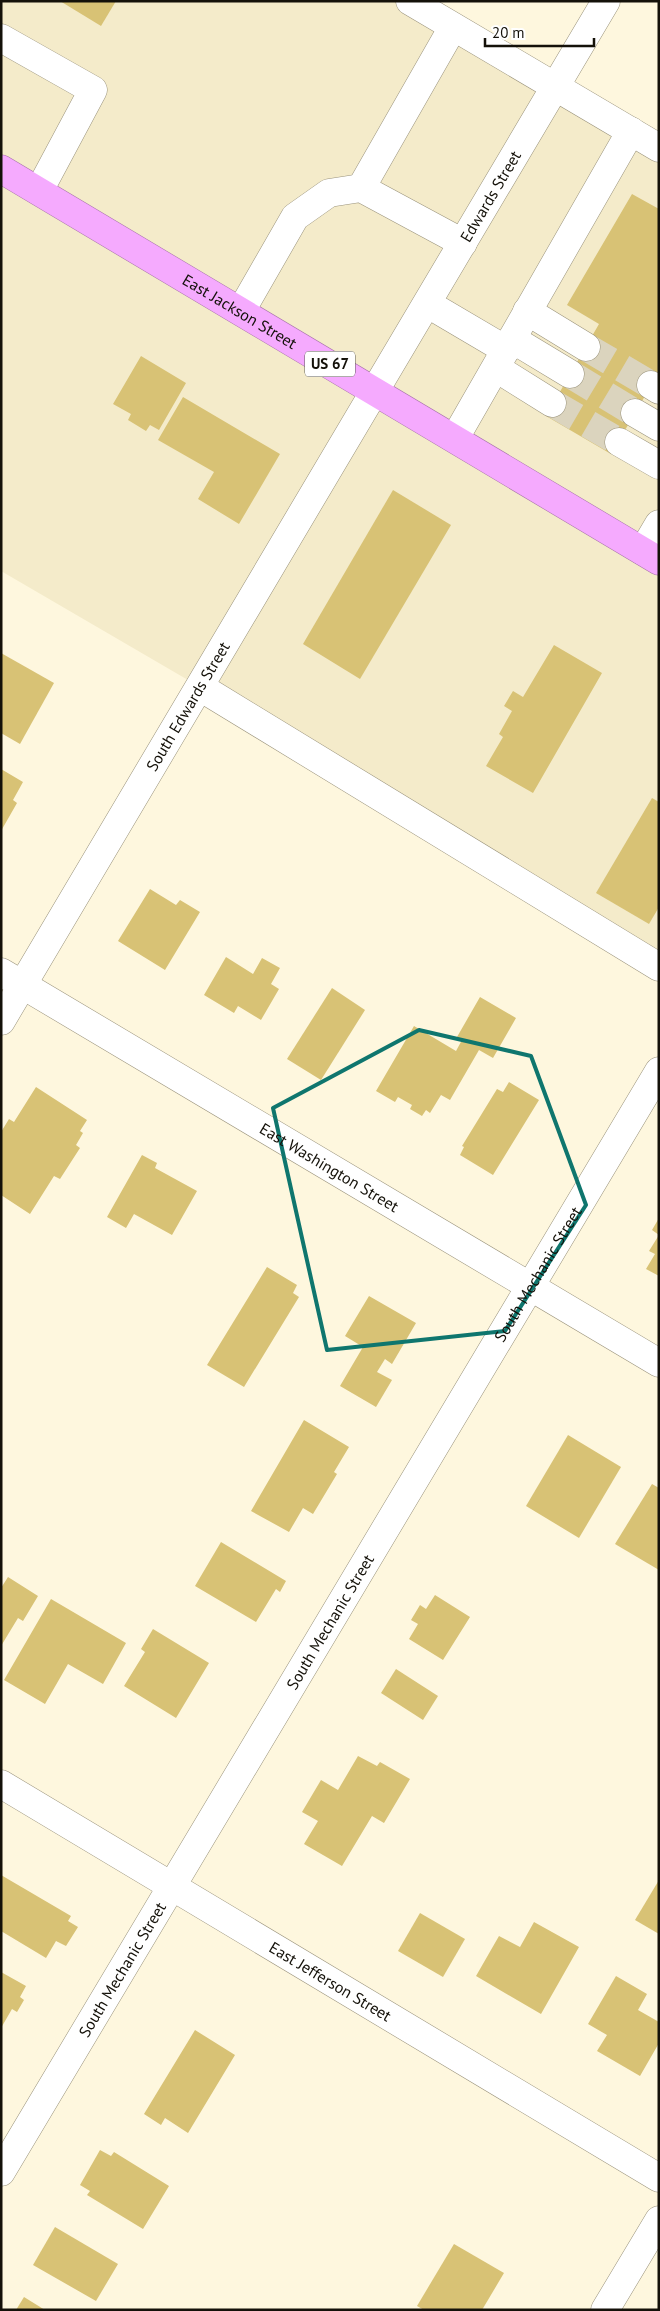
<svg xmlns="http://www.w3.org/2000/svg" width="660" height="2311" viewBox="0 0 660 2311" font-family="'PT Sans',sans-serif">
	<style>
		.built { fill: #f4ebca }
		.building { fill: #d8c275 }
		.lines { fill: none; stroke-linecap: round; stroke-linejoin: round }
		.minor-tunnel { stroke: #dbd4be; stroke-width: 28; stroke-dasharray: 28 14; stroke-linecap: butt }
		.minor-casing { stroke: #9a937c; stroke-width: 29 }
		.highway-casing { stroke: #a674a8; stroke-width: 29 }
		.minor { stroke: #fff; stroke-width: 28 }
		.highway { stroke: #f5aafe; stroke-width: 28 }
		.marked { fill: none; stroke: #0f766e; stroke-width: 4; stroke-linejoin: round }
		.labels { text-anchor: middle; stroke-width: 5; stroke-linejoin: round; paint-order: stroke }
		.shield { fill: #fff; stroke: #5a5853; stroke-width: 1 }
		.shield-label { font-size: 15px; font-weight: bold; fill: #141109 }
		.street-label { font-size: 16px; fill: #141109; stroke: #fff }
	</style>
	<rect width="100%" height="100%" fill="#fef7de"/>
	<path class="built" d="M 1,1 L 410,1 L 659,148 L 659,967 L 200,687 L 1,571 Z"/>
	<g class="building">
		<path d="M 60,1 L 116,1 L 101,26 Z"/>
		<path d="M 632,194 L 659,209 L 659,372 L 611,454 L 546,416 L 599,324 L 567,305 Z"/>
		<path d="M 141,356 L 186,383 L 159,430 L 150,425 L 146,431 L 128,420 L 131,414 L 113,404 Z"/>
		<path d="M 183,397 L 280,454 L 239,524 L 198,499 L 214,472 L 158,440 Z"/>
		<path d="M 393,490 L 451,525 L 360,679 L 303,644 Z"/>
		<path d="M 554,645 L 602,673 L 533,793 L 486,766 L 503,737 L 499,734 L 512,711 L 504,706 L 513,691 L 523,697 Z"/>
		<path d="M 1,653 L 54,683 L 20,744 L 1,733 Z"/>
		<path d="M 1,769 L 23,782 L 13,800 L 17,803 L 1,831 Z"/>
		<path d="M 652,798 L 659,802 L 659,907 L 649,924 L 596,893 Z"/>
		<path d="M 150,889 L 176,905 L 180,900 L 200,912 L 165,970 L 118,941 Z"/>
		<path d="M 226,957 L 253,974 L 262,958 L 280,968 L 271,984 L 279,989 L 261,1020 L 238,1006 L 234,1013 L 204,995 Z"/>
		<path d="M 332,988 L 365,1010 L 321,1080 L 287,1059 Z"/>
		<path d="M 480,997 L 516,1018 L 493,1058 L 479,1050 L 450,1100 L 441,1095 L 430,1113 L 426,1110 L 422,1116 L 410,1109 L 412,1105 L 398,1097 L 395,1102 L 376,1091 L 414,1026 L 456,1051 L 462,1040 L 457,1037 Z"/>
		<path d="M 509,1082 L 539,1100 L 493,1175 L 460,1155 L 464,1147 L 462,1146 L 497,1089 L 503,1092 Z"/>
		<path d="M 36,1087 L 87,1120 L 80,1131 L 83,1133 L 76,1145 L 80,1148 L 60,1179 L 54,1176 L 30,1214 L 1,1195 L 1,1132 L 9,1119 L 14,1122 Z"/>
		<path d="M 142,1155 L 157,1163 L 155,1168 L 197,1191 L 172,1235 L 134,1214 L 126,1228 L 107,1217 Z"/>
		<path d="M 659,1218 L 659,1276 L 646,1269 L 655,1254 L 649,1251 L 659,1235 L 652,1230 Z"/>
		<path d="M 267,1267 L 297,1285 L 293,1293 L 299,1297 L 244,1387 L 207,1365 Z"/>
		<path d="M 369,1296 L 416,1323 L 392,1364 L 385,1359 L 377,1372 L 392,1380 L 376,1407 L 340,1386 L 363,1347 L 345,1336 Z"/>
		<path d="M 304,1420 L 349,1447 L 334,1472 L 337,1474 L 313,1514 L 303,1508 L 289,1532 L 251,1511 Z"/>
		<path d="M 568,1435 L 621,1467 L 579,1538 L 526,1506 Z"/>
		<path d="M 652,1484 L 659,1488 L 659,1570 L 615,1544 Z"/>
		<path d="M 221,1542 L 286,1581 L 280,1592 L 276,1589 L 256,1622 L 195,1586 Z"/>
		<path d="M 8,1577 L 38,1596 L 23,1621 L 18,1618 L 1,1646 L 1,1588 Z"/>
		<path d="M 435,1595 L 470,1617 L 443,1660 L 409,1639 L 418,1624 L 411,1620 L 420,1605 L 426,1609 Z"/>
		<path d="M 51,1599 L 126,1643 L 103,1684 L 68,1664 L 45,1704 L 4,1680 Z"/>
		<path d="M 153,1629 L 209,1663 L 176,1718 L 124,1686 L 145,1652 L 141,1649 Z"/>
		<path d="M 396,1669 L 438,1696 L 423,1720 L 381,1693 Z"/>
		<path d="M 358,1756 L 377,1766 L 380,1762 L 410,1779 L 384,1823 L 372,1816 L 342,1866 L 304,1844 L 318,1821 L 302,1812 L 321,1780 L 338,1790 Z"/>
		<path d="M 1,1875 L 71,1916 L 68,1921 L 78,1927 L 66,1946 L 56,1941 L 46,1958 L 1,1931 Z"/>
		<path d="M 659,1880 L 659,1934 L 635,1920 Z"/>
		<path d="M 420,1913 L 465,1939 L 443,1977 L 398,1951 Z"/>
		<path d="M 534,1922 L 579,1947 L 541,2014 L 476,1976 L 499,1936 L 520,1947 Z"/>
		<path d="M 1,1972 L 26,1986 L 20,1997 L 24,2000 L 17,2012 L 12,2009 L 1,2028 Z"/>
		<path d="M 616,1976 L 647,1994 L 638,2010 L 659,2022 L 659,2043 L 640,2076 L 597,2051 L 607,2035 L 588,2024 Z"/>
		<path d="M 195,2030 L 235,2055 L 188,2133 L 165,2118 L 161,2125 L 144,2114 Z"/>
		<path d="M 100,2150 L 111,2156 L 114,2152 L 169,2186 L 143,2229 L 87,2195 L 90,2191 L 80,2185 Z"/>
		<path d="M 55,2227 L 118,2264 L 96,2301 L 33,2265 Z"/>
		<path d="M 454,2244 L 504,2273 L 482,2310 L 424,2310 L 417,2306 Z"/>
		<path d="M 24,2297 L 45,2310 L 16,2310 Z"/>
	</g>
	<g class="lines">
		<g class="minor-tunnel">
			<path d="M 586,347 L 651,385"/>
			<path d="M 570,374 L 635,413"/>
			<path d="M 552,403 L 619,442"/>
		</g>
		<defs>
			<g id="minor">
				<path d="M 410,1 L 659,148"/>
				<path d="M 1,38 L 93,90 L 39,191"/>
				<path d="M 361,188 L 453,27"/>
				<path d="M 428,304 L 506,350"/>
				<path d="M 241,311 L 295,217 L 329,193 L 361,188 L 463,243"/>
				<path d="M 527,311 L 586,347"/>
				<path d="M 512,339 L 570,374"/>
				<path d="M 496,368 L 552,403"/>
				<path d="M 651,385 L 659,390"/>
				<path d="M 635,413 L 659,427"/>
				<path d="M 455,438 L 631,131"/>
				<path d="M 619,442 L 659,465"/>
				<path d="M 643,551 L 659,524"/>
				<path d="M 200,687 L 659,967"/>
				<path id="s1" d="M 1,972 L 659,1363"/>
				<path id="s2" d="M 1,1021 L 606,1"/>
				<path id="s3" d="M 1,1784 L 659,2178"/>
				<path id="s4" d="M 1,2172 L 659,1071"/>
				<path d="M 605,2310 L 659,2220"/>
			</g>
			<g id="highway">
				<path id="s5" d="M 1,169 L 659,561"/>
			</g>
		</defs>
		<use href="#minor" class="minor-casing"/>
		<use href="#highway" class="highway-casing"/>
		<use href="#minor" class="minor"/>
		<use href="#highway" class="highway"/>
	</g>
	<path class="marked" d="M 419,1030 L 531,1056 L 586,1205 L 505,1331 L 327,1350 L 273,1108 Z"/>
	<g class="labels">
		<rect class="shield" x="305" y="351.5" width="50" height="25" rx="4"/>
		<g class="shield-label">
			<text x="330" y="369">US 67</text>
		</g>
		<g class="street-label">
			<text dy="6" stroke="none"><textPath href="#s2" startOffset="959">Edwards Street</textPath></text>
			<text dy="6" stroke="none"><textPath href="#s5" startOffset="278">East Jackson Street</textPath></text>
			<text dy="6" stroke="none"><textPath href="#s2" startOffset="366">South Edwards Street</textPath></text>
			<text dy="6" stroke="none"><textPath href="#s1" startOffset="382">East Washington Street</textPath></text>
			<text dy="6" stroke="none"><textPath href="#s4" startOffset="1046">South Mechanic Street</textPath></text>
			<text dy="6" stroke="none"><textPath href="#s4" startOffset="641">South Mechanic Street</textPath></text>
			<text dy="6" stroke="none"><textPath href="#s4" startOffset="236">South Mechanic Street</textPath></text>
			<text dy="6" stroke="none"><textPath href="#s3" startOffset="384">East Jefferson Street</textPath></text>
		</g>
	</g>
	<rect width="660" height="2311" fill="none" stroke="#141109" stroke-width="5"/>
	<path d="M485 38v8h109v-8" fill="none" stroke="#141109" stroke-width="2.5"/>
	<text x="492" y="38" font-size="15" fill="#141109" stroke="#ffffff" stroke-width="4" paint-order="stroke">20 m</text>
</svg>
